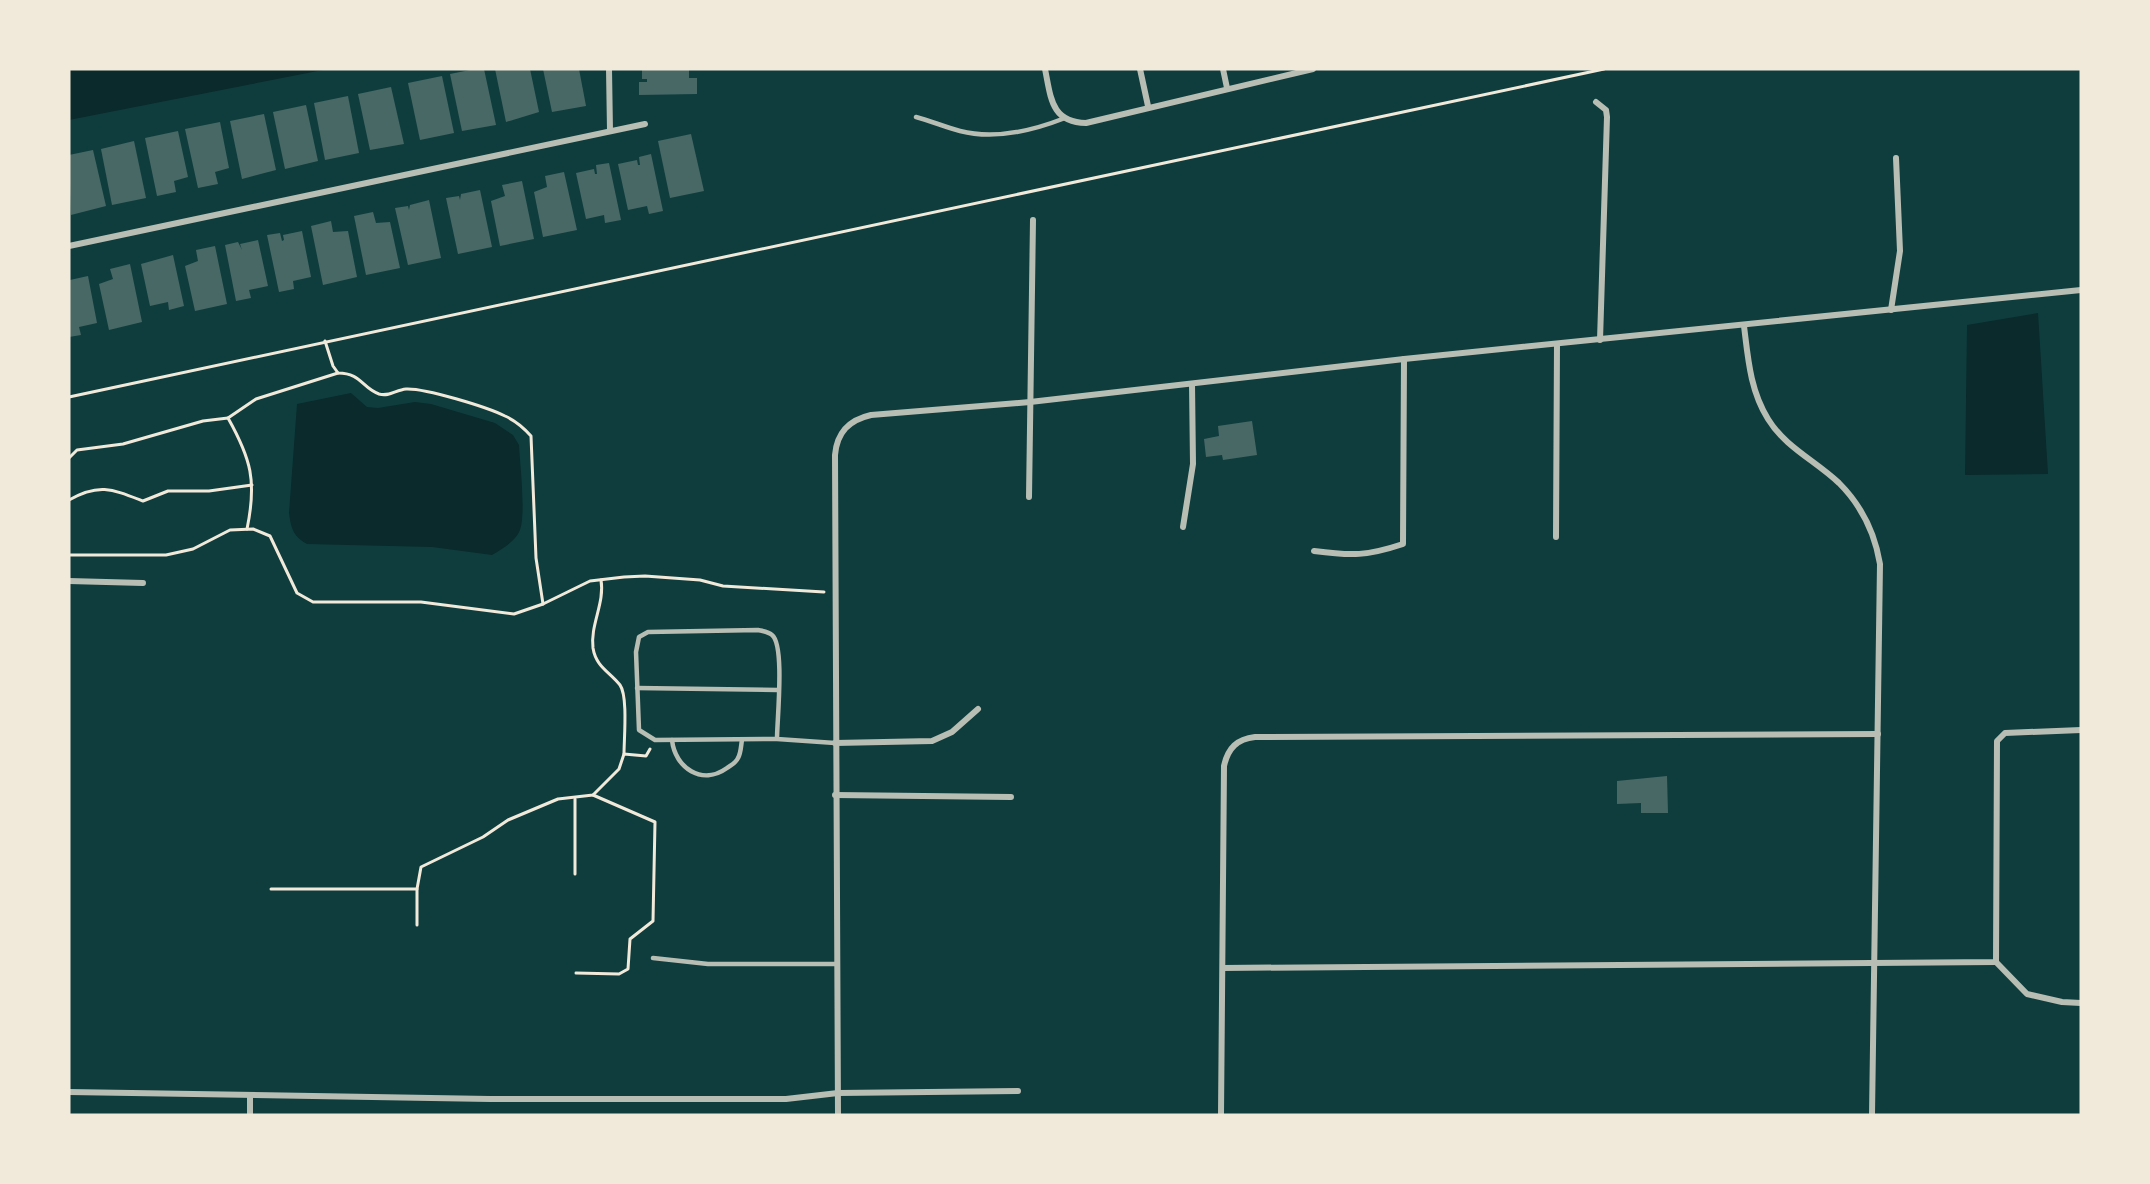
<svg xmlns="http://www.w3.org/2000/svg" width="2150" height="1184" viewBox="0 0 2150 1184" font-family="Arial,sans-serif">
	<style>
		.water { fill: #0a2a2b }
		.building { fill: #486865 }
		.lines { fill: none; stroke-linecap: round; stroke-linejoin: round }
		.path { stroke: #f1e9da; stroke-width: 3 }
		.service { stroke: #b8beb3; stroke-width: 4.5 }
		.minor { stroke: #b8beb3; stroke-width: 6 }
	</style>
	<rect width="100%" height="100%" fill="#0f3d3e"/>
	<g class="water">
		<path d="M 69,69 L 328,69 L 69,120 Z"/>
		<path d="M 2038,313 L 2048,474 L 1965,475 L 1967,325 Z"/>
		<path d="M 351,393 L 367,407 L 378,408 L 415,402 L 431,404 L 495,423 L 513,435 L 519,445 C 520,465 526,513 520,530 C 516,541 502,549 492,555 L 432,547 L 307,544 C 293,536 291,528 289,513 L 297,404 Z"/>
	</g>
	<g class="building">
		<path d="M 475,69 L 484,69 L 496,125 L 462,131 L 450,74 Z"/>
		<path d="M 495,69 L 530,69 L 539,112 L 506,122 Z"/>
		<path d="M 543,69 L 579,69 L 586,106 L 552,112 Z"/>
		<path d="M 642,69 L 689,69 L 689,78 L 697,78 L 697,94 L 639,95 L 639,82 L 647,82 L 647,79 L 642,79 Z"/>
		<path d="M 442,76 L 454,133 L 420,140 L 408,83 Z"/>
		<path d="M 391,87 L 404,144 L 370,150 L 358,94 Z"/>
		<path d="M 348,96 L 359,153 L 325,160 L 314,103 Z"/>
		<path d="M 306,105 L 318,161 L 285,169 L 273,112 Z"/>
		<path d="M 264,114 L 276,170 L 242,179 L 230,121 Z"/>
		<path d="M 220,122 L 229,168 L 215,172 L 218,184 L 198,188 L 185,129 Z"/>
		<path d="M 178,131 L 188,177 L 174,181 L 176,192 L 157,196 L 145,138 Z"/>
		<path d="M 691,134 L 704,191 L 670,198 L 658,141 Z"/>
		<path d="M 134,141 L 146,198 L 112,205 L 101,149 Z"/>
		<path d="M 93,150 L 106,206 L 71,215 L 69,155 Z"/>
		<path d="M 651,154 L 663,211 L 649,214 L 647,206 L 628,210 L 618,164 L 637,160 L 638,165 L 640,165 L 639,157 Z"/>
		<path d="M 609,163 L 621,220 L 605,223 L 604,215 L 586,219 L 576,173 L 594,169 L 595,174 L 597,174 L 596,165 Z"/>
		<path d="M 564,172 L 577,230 L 543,237 L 534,192 L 547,187 L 545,176 Z"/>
		<path d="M 522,181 L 534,239 L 500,246 L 491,201 L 505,196 L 502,185 Z"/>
		<path d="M 480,190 L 492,247 L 458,254 L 446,198 L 459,196 L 460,200 L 461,194 Z"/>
		<path d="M 429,200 L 441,258 L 408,265 L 395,208 L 408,206 L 409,210 L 410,205 Z"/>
		<path d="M 373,212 L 376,223 L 390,222 L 400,268 L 366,275 L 354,216 Z"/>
		<path d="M 331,221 L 333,232 L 348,231 L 357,277 L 323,285 L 311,226 Z"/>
		<path d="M 302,231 L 311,277 L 293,281 L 294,289 L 279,292 L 267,235 L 280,233 L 282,241 L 284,240 L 283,235 Z"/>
		<path d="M 258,240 L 268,286 L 249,290 L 251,298 L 236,301 L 225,245 L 238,242 L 242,250 L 240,244 Z"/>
		<path d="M 215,246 L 227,304 L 195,311 L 185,266 L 198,261 L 196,250 Z"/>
		<path d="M 173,255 L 184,306 L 169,310 L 168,302 L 150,306 L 141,264 Z"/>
		<path d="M 130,264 L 142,322 L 109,330 L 99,284 L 113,279 L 110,269 Z"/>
		<path d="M 88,276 L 97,323 L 79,327 L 81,335 L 69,337 L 70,280 Z"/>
		<path d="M 1252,421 L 1257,455 L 1223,460 L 1222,455 L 1206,457 L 1204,439 L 1219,436 L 1218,426 Z"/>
		<path d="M 1667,776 L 1668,813 L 1641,813 L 1641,803 L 1617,804 L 1617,781 Z"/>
	</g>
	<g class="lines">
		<g class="path">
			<path d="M 325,341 L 333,366 L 338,373 C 361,373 362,388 379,394 C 389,397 396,390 406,389 C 425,388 487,407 505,416 C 516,421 523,427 531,436 L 536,558 L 543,604"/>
			<path d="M 69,397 L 1604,69"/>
			<path d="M 228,418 L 256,399 L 338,373"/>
			<path d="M 69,458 L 77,450 L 123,444 L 203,421 L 228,418 C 251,459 257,481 247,529"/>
			<path d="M 69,500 C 99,483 112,489 143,501 L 168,491 L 209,491 L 252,485"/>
			<path d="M 69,555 L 166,555 L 193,549 L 230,530 L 253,529 L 270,536 L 297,593 L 313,602 L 421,602 L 514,614 L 543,604 L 590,581 L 624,577 L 645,576 L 700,580 L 723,586 L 824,592"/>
			<path d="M 601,580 C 605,603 590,625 593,648 C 596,667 610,672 620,685 C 628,696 624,739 624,754"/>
			<path d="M 575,799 L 575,874"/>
			<path d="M 271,889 L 417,889 L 421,867 L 483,837 L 508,820 L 558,799 L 593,795 L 619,769 L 624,754 L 646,756 L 650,749"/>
			<path d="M 417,889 L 417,925"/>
			<path d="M 576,973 L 619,974 L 628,969 L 630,939 L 653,921 L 655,822 L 593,795"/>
		</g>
		<g class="service">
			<path d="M 916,117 C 931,121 945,127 960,131 C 995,140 1032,131 1065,118"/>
			<path d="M 637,688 L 778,690"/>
			<path d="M 777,739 C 777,720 785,645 772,635 C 769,632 762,631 758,630 L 648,632 L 639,637 L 636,652 L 639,730 L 655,740 L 777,739 L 835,743"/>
			<path d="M 672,740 C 675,768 702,786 727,768 C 731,765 736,763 738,758 C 741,753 741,745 742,740"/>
			<path d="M 653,958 L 708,964 L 836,964"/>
		</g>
		<g class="minor">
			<path d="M 609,69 L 610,131"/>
			<path d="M 1045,69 C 1051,98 1051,122 1086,123 L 1313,69"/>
			<path d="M 1140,69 L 1148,106"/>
			<path d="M 1223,69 L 1227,88"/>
			<path d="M 1596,102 L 1606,110 L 1607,117 L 1600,340"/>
			<path d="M 69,246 L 645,124"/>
			<path d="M 1891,310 L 1900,251 L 1896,158"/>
			<path d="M 1744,326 C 1748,358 1750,390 1768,419 C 1785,447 1816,461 1839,483 C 1861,505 1875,534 1880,564 L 1872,1115"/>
			<path d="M 1029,497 L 1033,220"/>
			<path d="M 1183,527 L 1193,464 L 1192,384"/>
			<path d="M 1556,537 L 1557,344"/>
			<path d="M 1314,551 C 1352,556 1367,556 1403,544 L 1404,359"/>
			<path d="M 69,581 L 143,583"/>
			<path d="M 835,743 L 932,741 L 952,732 L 978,709"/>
			<path d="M 835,795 L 1011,797"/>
			<path d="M 1996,962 L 2027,994 L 2062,1002 L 2081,1003"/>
			<path d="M 1223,968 L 1996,962 L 1997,741 L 2005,733 L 2081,730"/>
			<path d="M 69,1092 L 490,1099 L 786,1099 L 838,1093 L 1018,1091"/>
			<path d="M 250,1115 L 250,1095"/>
			<path d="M 838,1115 L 835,455 C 837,432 849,420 871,415 L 1030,402 L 1404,359 L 2081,290"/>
			<path d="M 1221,1115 L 1224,766 C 1228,748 1237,739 1255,737 L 1878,734"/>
		</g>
	</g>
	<rect width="2150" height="1184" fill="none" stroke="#f1e9da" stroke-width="141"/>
</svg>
